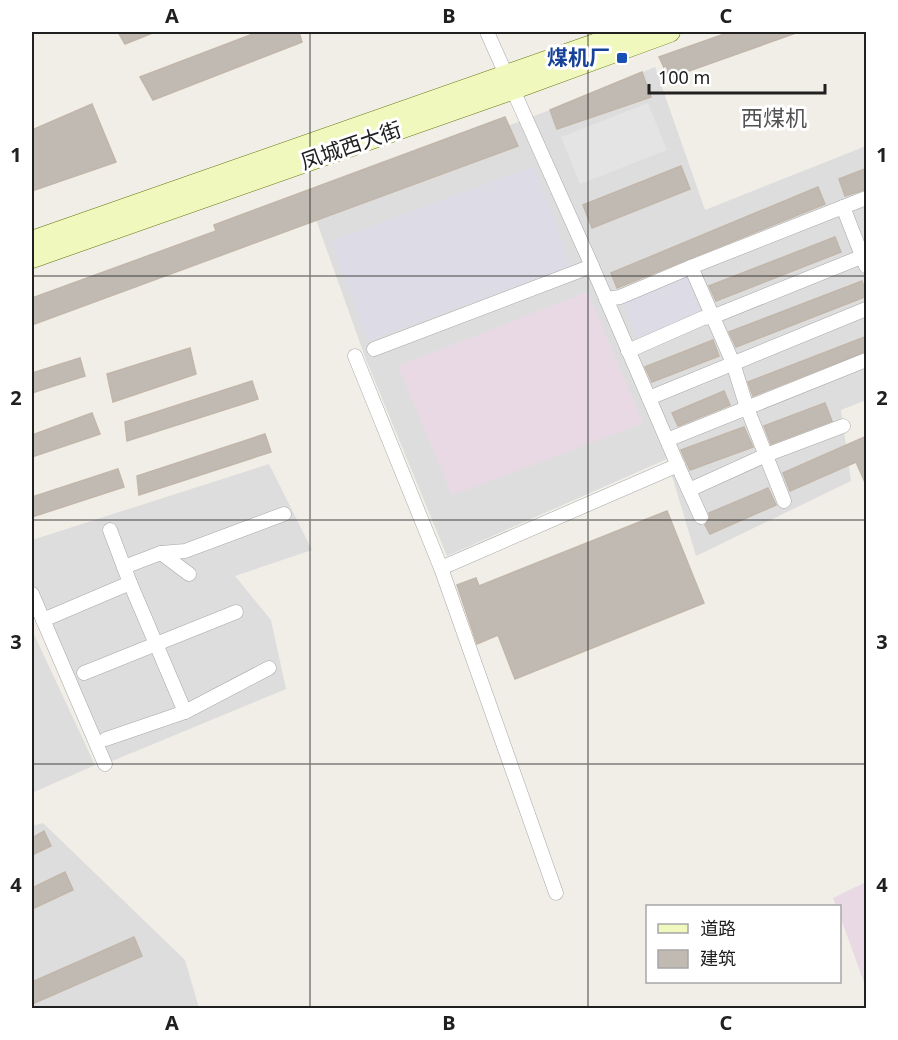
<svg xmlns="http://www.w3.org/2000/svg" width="898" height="1040" viewBox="0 0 898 1040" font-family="'Noto Sans','Noto Sans SC',sans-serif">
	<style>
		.residential { fill: #dedddd }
		.industrial { fill: #e9d9e5 }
		.parking { fill: #e4e4e4 }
		.plaza { fill: #dcdbe6 }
		.building { fill: #c1bab3; stroke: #c1b6a9; stroke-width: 1.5 }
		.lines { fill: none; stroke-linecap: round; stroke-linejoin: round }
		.minor-casing { stroke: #a7a7a7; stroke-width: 15 }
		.secondary-casing { stroke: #617508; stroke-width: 21 }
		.minor { stroke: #fff; stroke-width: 14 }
		.secondary { stroke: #f0f8bd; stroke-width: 20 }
		.grid { fill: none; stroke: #202020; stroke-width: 1.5; stroke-opacity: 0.55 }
		.transit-dot { fill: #1a4fb4; stroke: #fff; stroke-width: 2 }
		.labels { text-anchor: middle; stroke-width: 6; stroke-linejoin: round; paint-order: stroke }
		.transit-label { font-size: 21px; font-weight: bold; fill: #164399; stroke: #fff; text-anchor: end }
		.street-label { font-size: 21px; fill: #202020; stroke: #fff }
		.neighbourhood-label { font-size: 22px; fill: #535353; stroke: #fff }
		.neatline { fill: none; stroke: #202020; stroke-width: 2 }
		.grid-label { font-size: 20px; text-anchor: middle; font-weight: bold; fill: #202020 }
	</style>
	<rect width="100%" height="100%" fill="#f0eee7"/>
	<g class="residential">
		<path d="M 655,67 L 705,210 L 866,146 L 866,400 L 841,410 L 851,481 L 696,556 L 667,459 L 447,556 L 365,357 L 309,200 L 550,110 Z"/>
		<path d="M 269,464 L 312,550 L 235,576 L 271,620 L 286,689 L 105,764 L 32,594 L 32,540 Z"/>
		<path d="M 32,630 L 95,765 L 32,793 Z"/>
		<path d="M 43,823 L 185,960 L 199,1008 L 32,1008 L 32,826 Z"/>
	</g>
	<g class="industrial">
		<path d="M 587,292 L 643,423 L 452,495 L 398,366 Z"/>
		<path d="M 866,882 L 866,988 L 840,916 L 840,906 L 836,906 L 833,898 Z"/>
	</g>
	<path class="parking" d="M 648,103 L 667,150 L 580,184 L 561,137 Z"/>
	<g class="plaza">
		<path d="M 534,166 L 571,266 L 368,341 L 331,241 Z"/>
		<path d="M 684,271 L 703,318 L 639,344 L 620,297 Z"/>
	</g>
	<g class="building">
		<path d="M 118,32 L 155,32 L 125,44 Z"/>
		<path d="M 258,32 L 299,32 L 302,42 L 153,100 L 140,77 Z"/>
		<path d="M 730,32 L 796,33 L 669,78 L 659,57 Z"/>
		<path d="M 642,72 L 651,97 L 557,129 L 550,110 Z"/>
		<path d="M 92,104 L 116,162 L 32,191 L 32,130 Z"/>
		<path d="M 505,117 L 518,146 L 32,325 L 32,298 L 216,231 L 214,225 Z"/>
		<path d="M 681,166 L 690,189 L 592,228 L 583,205 Z"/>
		<path d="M 867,168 L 867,189 L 845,196 L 839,179 Z"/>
		<path d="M 818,187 L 825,204 L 617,288 L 611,273 Z"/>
		<path d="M 835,237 L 841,252 L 716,301 L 709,286 Z"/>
		<path d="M 862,281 L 867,296 L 736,347 L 729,332 Z"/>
		<path d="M 867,336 L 867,351 L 753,396 L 748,382 Z"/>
		<path d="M 713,340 L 719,356 L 652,382 L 645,367 Z"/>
		<path d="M 190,348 L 196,374 L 113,402 L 107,374 Z"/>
		<path d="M 80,358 L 85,376 L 32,393 L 32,373 Z"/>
		<path d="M 252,381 L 258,399 L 127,441 L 125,422 Z"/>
		<path d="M 724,391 L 730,405 L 678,426 L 672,413 Z"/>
		<path d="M 825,403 L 832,421 L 771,444 L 764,426 Z"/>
		<path d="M 92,413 L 100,434 L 32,457 L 32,435 Z"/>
		<path d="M 744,427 L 753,447 L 690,470 L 681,450 Z"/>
		<path d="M 265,434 L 271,452 L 139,495 L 137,476 Z"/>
		<path d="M 867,436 L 867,487 L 856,462 L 790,491 L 783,473 Z"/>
		<path d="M 118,469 L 124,487 L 32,517 L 32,497 Z"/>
		<path d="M 768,488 L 776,505 L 710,534 L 705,525 L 710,518 L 709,513 Z"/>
		<path d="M 667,511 L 704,603 L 515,679 L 498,635 L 477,644 L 457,585 L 476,578 L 479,586 Z"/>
		<path d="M 44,831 L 51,846 L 32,855 L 32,838 Z"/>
		<path d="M 65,872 L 73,890 L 32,909 L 32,888 Z"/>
		<path d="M 134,937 L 142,956 L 32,1004 L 32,982 Z"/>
	</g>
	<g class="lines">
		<defs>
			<g id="minor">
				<path d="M 487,32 L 592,266 L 682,475"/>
				<path d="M 843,207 L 866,266"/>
				<path d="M 691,267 L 733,363 L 747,408 L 784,501"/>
				<path d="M 606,299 L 620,297 L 691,267 L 866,198"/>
				<path d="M 374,349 L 592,266"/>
				<path d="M 628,351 L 703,318 L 712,317 L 866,255"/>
				<path d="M 355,356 L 441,568 L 556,893"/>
				<path d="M 649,398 L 866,309"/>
				<path d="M 667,440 L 866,360"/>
				<path d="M 701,517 L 682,475 L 689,490 L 766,455 L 843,426"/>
				<path d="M 110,530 L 124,567"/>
				<path d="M 161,553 L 185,551 L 284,514"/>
				<path d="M 441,568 L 678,465"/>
				<path d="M 130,583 L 124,567 L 161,553 L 189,574"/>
				<path d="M 32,594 L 105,764"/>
				<path d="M 43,620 L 130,583 L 185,712 L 106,739"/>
				<path d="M 84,673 L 236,612"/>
				<path d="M 185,712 L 269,668"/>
			</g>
			<g id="secondary">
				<path d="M 32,241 L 629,32"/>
				<path d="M 32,258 L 514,89 L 670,32"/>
			</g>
		</defs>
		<use href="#minor" class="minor-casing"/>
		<use href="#secondary" class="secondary-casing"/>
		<use href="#minor" class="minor"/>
		<use href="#secondary" class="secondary"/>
	</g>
	<path class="grid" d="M 310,32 L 310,1008M 588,32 L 588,1008M 32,276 L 866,276M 32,520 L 866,520M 32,764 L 866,764"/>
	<rect class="transit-dot" x="616" y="52" width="12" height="12" rx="3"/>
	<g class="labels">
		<g class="transit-label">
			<text x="610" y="65">煤机厂</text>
		</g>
		<g class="street-label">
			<text transform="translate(351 146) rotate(-19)" y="7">凤城西大街</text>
		</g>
		<g class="neighbourhood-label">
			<text x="774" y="126">西煤机</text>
		</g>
	</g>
	<rect width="898" height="1040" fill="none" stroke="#ffffff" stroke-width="66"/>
	<rect x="646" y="905" width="195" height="78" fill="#ffffff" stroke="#a6a6a6" stroke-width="1.5"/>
	<rect x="658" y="924" width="30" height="9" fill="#f0f8bd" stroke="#a6a6a6" stroke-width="1.5"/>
	<text x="700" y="935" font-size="18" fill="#202020">道路</text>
	<rect x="658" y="950" width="30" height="18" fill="#c1bab3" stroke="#a6a6a6" stroke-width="1.5"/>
	<text x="700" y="965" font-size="18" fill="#202020">建筑</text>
	<path d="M649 84v9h176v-9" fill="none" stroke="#202020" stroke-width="3"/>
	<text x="658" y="84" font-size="18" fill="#202020" stroke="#ffffff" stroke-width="4.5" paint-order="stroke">100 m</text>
	<rect x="33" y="33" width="832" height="974" class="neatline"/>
	<g class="grid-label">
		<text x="172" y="23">A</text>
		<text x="449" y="23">B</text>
		<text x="726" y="23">C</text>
		<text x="16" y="162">1</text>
		<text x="882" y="162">1</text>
		<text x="16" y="405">2</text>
		<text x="882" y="405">2</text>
		<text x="16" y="649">3</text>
		<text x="882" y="649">3</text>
		<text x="16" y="892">4</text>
		<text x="882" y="892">4</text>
		<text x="172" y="1030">A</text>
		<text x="449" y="1030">B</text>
		<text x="726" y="1030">C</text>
	</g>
</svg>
